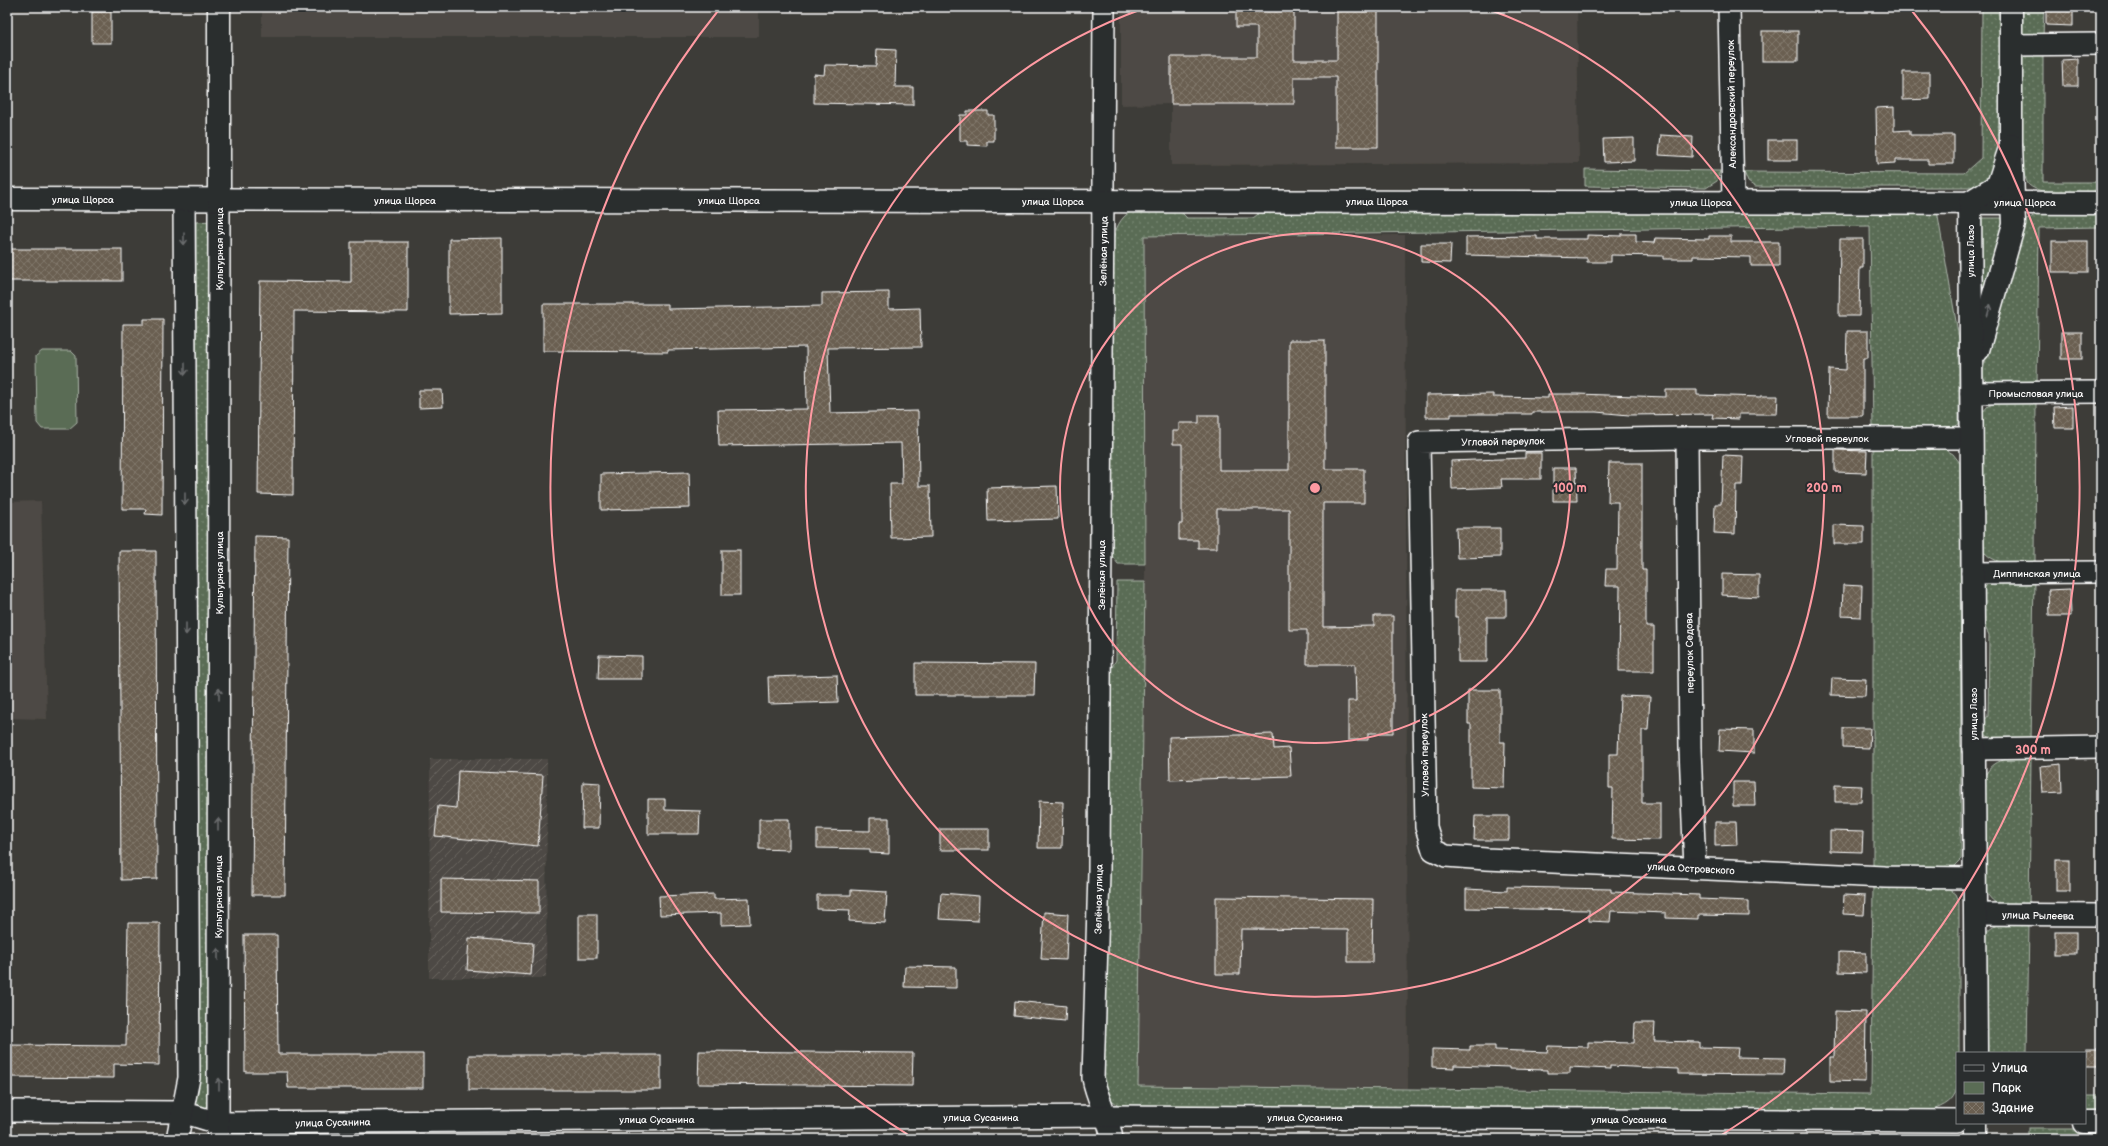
<svg xmlns="http://www.w3.org/2000/svg" width="2108" height="1146" viewBox="0 0 2108 1146" font-family="'Balsamiq Sans',sans-serif">
	<style>
		.built { fill: #4e4a44 }
		.industrial { fill: url(#industrial-furrows) }
		.grass { fill: url(#grass-dots); stroke: #acb6aa }
		.park { fill: #5a6c55; stroke: #acb6aa }
		.building { fill: url(#building-cross-hatch); stroke: #fff }
		.lines { fill: none; stroke-linecap: round; stroke-linejoin: round }
		.minor-casing { stroke: #fff; stroke-width: 24 }
		.tertiary-casing { stroke: #fff; stroke-width: 25 }
		.secondary-casing { stroke: #fff; stroke-width: 25 }
		.minor { stroke: #2a2d2e; stroke-width: 21 }
		.tertiary { stroke: #2a2d2e; stroke-width: 22 }
		.secondary { stroke: #2a2d2e; stroke-width: 22 }
		.oneway { stroke: #6a6c6d }
		.ring { fill: none; stroke: #ff9aa2; stroke-width: 2 }
		.labels { text-anchor: middle; stroke-width: 4; stroke-linejoin: round; paint-order: stroke }
		.street-label { font-size: 10px; fill: #fff; stroke: #2a2d2e }
		.centre { fill: #ff9aa2; stroke: #2a2d2e; stroke-width: 2 }
		.ring-label { font-size: 12px; text-anchor: middle; font-weight: bold; fill: #ff9aa2; stroke: #2a2d2e; stroke-width: 4; stroke-linejoin: round; paint-order: stroke }
	</style>
	<defs>
		<pattern id="industrial-furrows" width="10" height="10" patternUnits="userSpaceOnUse"><rect width="10" height="10" fill="#4e4a44"/><path d="M-1 1l2-2M0 10L10 0M9 11l2-2" fill="none" stroke="#696560"/></pattern>
		<pattern id="grass-dots" width="8" height="8" patternUnits="userSpaceOnUse"><rect width="8" height="8" fill="#5a6c55"/><path d="M2 2h.1M6 6h.1" fill="none" stroke="#73826e" stroke-width="1.8" stroke-linecap="round"/></pattern>
		<pattern id="building-cross-hatch" width="8" height="8" patternUnits="userSpaceOnUse"><rect width="8" height="8" fill="#6a5f51"/><path d="M0 0l8 8M0 8l8-8" fill="none" stroke="#80776b"/></pattern>
	</defs>
	<rect width="100%" height="100%" fill="#3d3c38"/>
	<filter id="ink" filterUnits="userSpaceOnUse"><feTurbulence type="fractalNoise" baseFrequency=".025" numOctaves="2"/><feDisplacementMap in="SourceGraphic" scale="8" xChannelSelector="R" yChannelSelector="G"/><feConvolveMatrix kernelMatrix="1 2 1 2 8 2 1 2 1" color-interpolation-filters="sRGB"/></filter>
	<g filter="url(#ink)">
		<g class="built">
			<rect x="262" y="7" width="497" height="30"/>
			<path d="M 1121,7 L 1577,7 L 1579,163 L 1171,165 L 1171,104 L 1121,105 Z"/>
			<path d="M 1405,235 L 1408,1088 L 1138,1086 L 1145,572 L 1144,236 Z"/>
			<path d="M 41,501 L 47,719 L 7,718 L 7,502 Z"/>
		</g>
		<path class="industrial" d="M 430,759 L 547,759 L 546,978 L 429,978 Z"/>
		<g class="grass">
			<path d="M 1982,7 L 2001,7 L 2002,146 L 1992,177 L 1972,187 L 1755,187 L 1748,182 L 1744,172 L 1964,173 L 1981,158 Z"/>
			<path d="M 2019,7 L 2044,7 L 2043,38 C 2015,37 2020,32 2019,7 Z"/>
			<path d="M 2043,50 L 2043,182 L 2101,182 L 2101,194 L 2043,191 C 2038,190 2032,188 2029,185 C 2015,170 2021,82 2021,59 L 2024,55 Z"/>
			<path d="M 1585,169 L 1720,171 L 1717,181 L 1706,188 L 1585,186 Z"/>
			<path d="M 1266,208 L 1937,211 L 1959,339 L 1959,424 L 1949,430 L 1873,430 L 1870,226 L 1144,236 L 1145,564 L 1118,564 L 1109,552 L 1112,244 C 1121,201 1142,209 1178,209 L 1187,218 L 1253,218 Z"/>
			<path d="M 2037,214 L 2101,214 L 2101,227 L 2039,228 L 2037,386 L 1987,383 L 1983,376 L 1983,370 L 2020,230 L 2023,222 Z"/>
			<path d="M 1979,218 L 2009,218 L 1978,327 Z"/>
			<path d="M 212,221 L 208,1110 L 196,1106 L 195,1103 L 196,222 Z"/>
			<path d="M 2036,401 L 2035,563 C 2014,563 1994,567 1981,548 L 1981,414 L 1988,406 L 1993,404 Z"/>
			<path d="M 1873,448 L 1943,448 L 1953,454 L 1960,463 L 1961,859 L 1949,871 L 1873,871 Z"/>
			<path d="M 2034,581 L 2031,741 C 2017,740 1966,745 1988,716 L 1989,635 L 1981,619 L 1980,594 L 1988,583 Z"/>
			<path d="M 1117,582 L 1145,582 L 1138,1086 L 1871,1094 L 1873,884 L 1944,885 L 1956,894 L 1959,901 L 1959,1053 L 1957,1053 C 1957,1085 1964,1101 1929,1111 L 1120,1106 L 1110,1099 L 1101,1078 L 1108,674 L 1116,660 Z"/>
			<path d="M 2031,758 L 2029,908 C 2007,907 1995,910 1984,888 L 1984,778 C 1994,756 2010,759 2031,758 Z"/>
			<path d="M 2029,923 L 2027,1053 L 1983,1053 L 1985,935 C 1995,920 2012,923 2029,923 Z"/>
			<rect x="2085" y="1095" width="16" height="18"/>
			<rect x="2029" y="1128" width="72" height="11"/>
		</g>
		<path class="park" d="M 42,351 L 71,351 L 76,356 L 77,422 L 69,429 L 42,429 L 37,423 L 36,356 Z"/>
		<g class="building">
			<path d="M 1236,7 L 1294,7 L 1294,60 L 1337,60 L 1337,7 L 1378,7 L 1378,147 L 1336,147 L 1336,77 L 1294,77 L 1294,104 L 1171,104 L 1171,57 L 1257,57 L 1257,27 L 1236,27 Z"/>
			<path d="M 2046,11 L 2073,11 L 2073,26 L 2046,25 Z"/>
			<rect x="92" y="12" width="19" height="31"/>
			<rect x="1762" y="31" width="36" height="30"/>
			<path d="M 877,49 L 896,50 L 895,87 L 913,87 L 913,105 L 814,103 L 814,74 L 824,75 L 825,65 L 876,66 Z"/>
			<path d="M 2078,59 L 2078,86 L 2063,86 L 2062,60 Z"/>
			<path d="M 1903,72 L 1930,72 L 1930,99 L 1903,100 Z"/>
			<path d="M 1894,107 L 1894,131 L 1910,130 L 1910,135 L 1954,135 L 1954,164 L 1928,164 L 1928,160 L 1895,160 L 1895,163 L 1877,164 L 1876,108 Z"/>
			<path d="M 967,111 L 988,111 L 988,115 L 994,115 L 994,141 L 987,141 L 987,146 L 967,145 L 967,141 L 960,141 L 960,115 L 967,115 Z"/>
			<path d="M 1661,135 L 1693,137 L 1692,157 L 1659,155 Z"/>
			<path d="M 1634,138 L 1634,161 L 1604,162 L 1603,139 Z"/>
			<rect x="1768" y="140" width="29" height="20"/>
			<path d="M 1621,234 L 1636,234 L 1636,242 L 1654,243 L 1655,238 L 1709,239 L 1709,236 L 1731,236 L 1731,242 L 1779,242 L 1779,266 L 1751,266 L 1751,257 L 1693,256 L 1693,259 L 1663,259 L 1663,256 L 1611,255 L 1611,262 L 1587,262 L 1587,258 L 1466,255 L 1466,237 L 1537,236 L 1537,239 L 1587,239 L 1587,235 L 1621,236 Z"/>
			<path d="M 502,238 L 502,313 L 449,314 L 449,239 Z"/>
			<path d="M 1840,239 L 1863,239 L 1863,268 L 1860,268 L 1859,316 L 1839,316 Z"/>
			<rect x="2052" y="241" width="36" height="31"/>
			<path d="M 351,242 L 408,242 L 408,312 L 294,311 L 293,495 L 258,494 L 260,281 L 351,282 Z"/>
			<path d="M 1421,244 L 1451,244 L 1450,263 L 1421,262 Z"/>
			<rect x="7" y="249" width="115" height="32"/>
			<path d="M 889,292 L 889,309 L 920,308 L 921,347 L 828,348 L 830,413 L 918,411 L 919,486 L 930,486 L 931,537 L 891,538 L 890,484 L 902,484 L 901,443 L 719,446 L 718,410 L 807,409 L 806,347 L 668,350 L 668,352 L 543,351 L 543,304 L 668,304 L 668,309 L 822,306 L 822,293 Z"/>
			<path d="M 144,319 L 163,319 L 162,515 L 145,514 L 146,509 L 122,509 L 123,324 L 144,324 Z"/>
			<path d="M 1847,331 L 1868,331 L 1868,358 L 1863,358 L 1863,416 L 1828,416 L 1829,369 L 1846,370 Z"/>
			<rect x="2061" y="332" width="21" height="27"/>
			<path d="M 1289,340 L 1325,340 L 1325,469 L 1364,469 L 1364,503 L 1323,503 L 1323,627 L 1374,626 L 1374,616 L 1393,616 L 1393,733 L 1368,733 L 1368,740 L 1348,740 L 1348,701 L 1356,701 L 1355,664 L 1307,664 L 1307,630 L 1289,630 L 1289,509 L 1217,509 L 1217,548 L 1198,548 L 1198,540 L 1179,540 L 1179,524 L 1182,524 L 1182,444 L 1173,444 L 1173,431 L 1179,431 L 1179,423 L 1199,423 L 1199,415 L 1219,415 L 1219,470 L 1289,470 Z"/>
			<path d="M 419,390 L 442,390 L 443,407 L 419,408 Z"/>
			<path d="M 1666,390 L 1697,390 L 1697,395 L 1761,397 L 1761,396 L 1778,396 L 1777,414 L 1739,414 L 1739,419 L 1712,418 L 1713,414 L 1629,415 L 1596,412 L 1532,412 L 1532,414 L 1451,414 L 1451,417 L 1426,417 L 1426,395 L 1493,394 L 1493,397 L 1548,398 L 1548,394 L 1577,394 L 1666,397 Z"/>
			<path d="M 2073,406 L 2073,428 L 2055,428 L 2054,407 Z"/>
			<path d="M 1835,450 L 1867,451 L 1866,473 L 1835,472 Z"/>
			<path d="M 1525,453 L 1541,453 L 1541,479 L 1501,479 L 1502,487 L 1452,489 L 1451,461 L 1525,458 Z"/>
			<path d="M 1723,455 L 1743,456 L 1742,485 L 1736,485 L 1735,534 L 1714,533 L 1715,504 L 1721,504 Z"/>
			<path d="M 1609,463 L 1642,463 L 1642,570 L 1646,570 L 1646,627 L 1654,627 L 1654,671 L 1619,671 L 1620,586 L 1605,586 L 1606,569 L 1617,569 L 1618,502 L 1608,502 Z"/>
			<path d="M 1553,468 L 1576,468 L 1577,501 L 1553,501 Z"/>
			<path d="M 689,472 L 690,508 L 601,510 L 601,474 Z"/>
			<path d="M 1057,486 L 1058,519 L 988,521 L 987,488 Z"/>
			<path d="M 1834,525 L 1864,526 L 1864,544 L 1834,544 Z"/>
			<path d="M 1456,528 L 1500,528 L 1500,557 L 1457,558 Z"/>
			<path d="M 255,536 L 288,537 L 285,895 L 252,895 Z"/>
			<rect x="722" y="550" width="18" height="45"/>
			<path d="M 119,551 L 156,551 L 157,879 L 121,880 Z"/>
			<path d="M 1722,574 L 1759,575 L 1759,597 L 1722,595 Z"/>
			<path d="M 1843,585 L 1862,586 L 1861,617 L 1842,616 Z"/>
			<path d="M 2070,589 L 2071,616 L 2049,616 L 2048,590 Z"/>
			<path d="M 1455,590 L 1506,590 L 1506,617 L 1487,617 L 1487,662 L 1458,662 L 1458,617 L 1455,617 Z"/>
			<path d="M 599,655 L 642,656 L 642,679 L 598,679 Z"/>
			<path d="M 915,663 L 1035,664 L 1034,695 L 915,695 Z"/>
			<path d="M 837,675 L 838,702 L 769,704 L 768,677 Z"/>
			<path d="M 1832,678 L 1866,679 L 1865,696 L 1831,695 Z"/>
			<path d="M 1468,690 L 1500,690 L 1500,742 L 1505,742 L 1504,788 L 1471,787 L 1471,724 L 1468,724 Z"/>
			<path d="M 1620,696 L 1650,697 L 1648,730 L 1642,730 L 1642,803 L 1660,803 L 1660,840 L 1612,839 L 1613,788 L 1609,788 L 1609,754 L 1618,754 Z"/>
			<path d="M 1843,728 L 1870,728 L 1869,748 L 1843,747 Z"/>
			<path d="M 1720,729 L 1754,730 L 1754,753 L 1719,751 Z"/>
			<path d="M 1273,734 L 1274,749 L 1289,748 L 1291,776 L 1170,780 L 1169,737 Z"/>
			<path d="M 2061,764 L 2062,792 L 2043,793 L 2041,766 Z"/>
			<path d="M 458,771 L 543,775 L 538,846 L 435,836 L 438,806 L 456,808 Z"/>
			<path d="M 583,782 L 600,783 L 599,828 L 582,828 Z"/>
			<path d="M 1733,782 L 1754,782 L 1755,806 L 1733,806 Z"/>
			<path d="M 1835,785 L 1862,786 L 1861,802 L 1835,802 Z"/>
			<path d="M 648,799 L 665,799 L 665,810 L 700,811 L 699,834 L 648,834 Z"/>
			<path d="M 1039,801 L 1063,802 L 1062,848 L 1038,848 Z"/>
			<path d="M 1475,816 L 1509,816 L 1509,840 L 1474,840 Z"/>
			<path d="M 870,818 L 889,818 L 889,854 L 870,853 L 870,849 L 817,848 L 817,830 L 870,831 Z"/>
			<path d="M 759,819 L 789,819 L 789,850 L 759,849 Z"/>
			<path d="M 1715,822 L 1736,822 L 1737,845 L 1715,846 Z"/>
			<rect x="940" y="829" width="49" height="21"/>
			<path d="M 1830,831 L 1863,832 L 1862,852 L 1830,851 Z"/>
			<rect x="2056" y="859" width="14" height="32"/>
			<path d="M 441,879 L 539,881 L 539,913 L 441,912 Z"/>
			<path d="M 1507,887 L 1611,889 L 1611,892 L 1699,895 L 1699,899 L 1749,901 L 1749,916 L 1698,915 L 1698,919 L 1666,918 L 1666,913 L 1611,911 L 1610,922 L 1589,921 L 1589,910 L 1466,908 L 1466,889 L 1507,891 Z"/>
			<path d="M 851,890 L 887,892 L 885,923 L 849,921 L 850,910 L 817,909 L 817,895 L 851,895 Z"/>
			<path d="M 941,893 L 979,896 L 978,921 L 939,919 Z"/>
			<path d="M 714,894 L 714,899 L 749,898 L 750,924 L 721,925 L 721,913 L 660,915 L 659,896 Z"/>
			<path d="M 1844,895 L 1865,896 L 1864,915 L 1843,914 Z"/>
			<path d="M 1216,897 L 1373,899 L 1372,962 L 1348,962 L 1348,930 L 1241,929 L 1240,974 L 1216,974 Z"/>
			<path d="M 1044,912 L 1068,914 L 1066,960 L 1041,959 Z"/>
			<rect x="579" y="914" width="18" height="44"/>
			<path d="M 128,923 L 160,923 L 159,1065 L 114,1064 L 114,1078 L 7,1077 L 7,1045 L 126,1046 Z"/>
			<rect x="2055" y="932" width="21" height="22"/>
			<path d="M 244,935 L 277,935 L 278,1054 L 423,1054 L 423,1088 L 288,1088 L 287,1072 L 245,1072 Z"/>
			<path d="M 469,938 L 533,943 L 531,975 L 467,970 Z"/>
			<path d="M 1839,952 L 1866,953 L 1866,973 L 1839,972 Z"/>
			<path d="M 905,966 L 956,967 L 956,988 L 904,987 Z"/>
			<path d="M 1015,1001 L 1066,1006 L 1065,1021 L 1014,1016 Z"/>
			<path d="M 1835,1011 L 1866,1012 L 1865,1082 L 1830,1081 L 1830,1057 L 1834,1057 Z"/>
			<path d="M 1635,1023 L 1655,1023 L 1654,1041 L 1699,1042 L 1699,1047 L 1738,1048 L 1737,1057 L 1784,1058 L 1783,1075 L 1678,1074 L 1678,1069 L 1610,1066 L 1610,1069 L 1570,1067 L 1570,1073 L 1547,1073 L 1547,1070 L 1509,1069 L 1509,1067 L 1454,1065 L 1454,1068 L 1432,1067 L 1432,1049 L 1470,1050 L 1470,1046 L 1495,1046 L 1495,1050 L 1547,1052 L 1548,1046 L 1588,1047 L 1588,1042 L 1634,1043 Z"/>
			<rect x="2085" y="1048" width="16" height="17"/>
			<path d="M 699,1051 L 913,1053 L 912,1086 L 698,1084 Z"/>
			<rect x="469" y="1055" width="192" height="35"/>
		</g>
		<g class="lines">
			<defs>
				<g id="minor">
					<path d="M 1104,7 L 1099,872 L 1093,1078 C 1097,1100 1109,1117 1112,1139"/>
					<path d="M 1729,7 L 1733,202"/>
					<path d="M 2011,45 L 2101,44"/>
					<path d="M 1971,393 L 2101,392"/>
					<path d="M 1687,438 L 1690,749 L 1695,868"/>
					<path d="M 1971,438 L 1687,438 L 1419,442 L 1426,827 L 1433,850 L 1446,856 L 1486,859 L 1885,877 L 1974,878"/>
					<path d="M 1972,573 L 2101,572"/>
					<path d="M 1973,749 L 2101,747"/>
					<path d="M 1975,914 L 2101,915"/>
					<path d="M 7,1111 L 182,1112 L 218,1123 L 1107,1116 L 1957,1121"/>
					<path d="M 177,1139 L 189,1078 L 184,200"/>
					<path d="M 218,1139 L 219,200"/>
				</g>
				<g id="tertiary">
					<path d="M 7,199 L 2101,203"/>
					<path d="M 219,200 L 219,7"/>
					<path d="M 2085,1122 L 2101,1122"/>
				</g>
				<g id="secondary">
					<path d="M 1978,350 L 2014,224 L 2011,145 L 2011,7"/>
					<path d="M 1976,1053 L 1970,202 L 1998,185 L 2011,145"/>
					<path d="M 1976,1123 L 1976,1139"/>
				</g>
			</defs>
			<use href="#minor" class="minor-casing"/>
			<use href="#tertiary" class="tertiary-casing"/>
			<use href="#secondary" class="secondary-casing"/>
			<use href="#minor" class="minor"/>
			<use href="#tertiary" class="tertiary"/>
			<use href="#secondary" class="secondary"/>
		</g>
		<defs><path id="oneway-shaft" d="M-6 0H5M1.5-3L5.5 0L1.5 3" fill="none" stroke-width="1.6" stroke-linecap="round" stroke-linejoin="round"/></defs>
		<g class="oneway">
			<use href="#oneway-shaft" transform="translate(184 239) rotate(90)"/>
			<use href="#oneway-shaft" transform="translate(1989 310) rotate(-74)"/>
			<use href="#oneway-shaft" transform="translate(185 369) rotate(90)"/>
			<use href="#oneway-shaft" transform="translate(185 499) rotate(90)"/>
			<use href="#oneway-shaft" transform="translate(186 629) rotate(90)"/>
			<use href="#oneway-shaft" transform="translate(219 694) rotate(-90)"/>
			<use href="#oneway-shaft" transform="translate(218 824) rotate(-90)"/>
			<use href="#oneway-shaft" transform="translate(218 954) rotate(-90)"/>
			<use href="#oneway-shaft" transform="translate(219 1084) rotate(-90)"/>
		</g>
	</g>
	<g class="ring">
		<circle cx="1315" cy="488" r="255"/>
		<path d="M1485 8A509 509 0 1 1 1145 8"/>
		<path d="M910 1136A764 764 0 0 1 721 7M1909 7A764 764 0 0 1 1720 1136"/>
	</g>
	<g class="labels">
		<g class="street-label">
			<text transform="translate(1731 104) rotate(-91)" y="4">Александровский переулок</text>
			<text x="83" y="203">улица Щорса</text>
			<text x="405" y="204">улица Щорса</text>
			<text x="729" y="204">улица Щорса</text>
			<text x="1053" y="205">улица Щорса</text>
			<text x="1377" y="205">улица Щорса</text>
			<text x="1701" y="206">улица Щорса</text>
			<text x="2025" y="206">улица Щорса</text>
			<text transform="translate(219 249) rotate(-90)" y="4">Культурная улица</text>
			<text transform="translate(1103 251) rotate(-89)" y="4">Зелёная улица</text>
			<text transform="translate(1970 251) rotate(-90)" y="4">улица Лазо</text>
			<text x="2036" y="397">Промысловая улица</text>
			<text x="1827" y="442">Угловой переулок</text>
			<text transform="translate(1503 441) rotate(-1)" y="4">Угловой переулок</text>
			<text transform="translate(219 573) rotate(-90)" y="4">Культурная улица</text>
			<text x="2037" y="577">Диппинская улица</text>
			<text transform="translate(1101 575) rotate(-90)" y="4">Зелёная улица</text>
			<text transform="translate(1689 653) rotate(-91)" y="4">переулок Седова</text>
			<text transform="translate(1973 714) rotate(-90)" y="4">улица Лазо</text>
			<text transform="translate(1424 755) rotate(-91)" y="4">Угловой переулок</text>
			<text transform="translate(1691 868) rotate(3)" y="4">улица Островского</text>
			<text transform="translate(218 897) rotate(-90)" y="4">Культурная улица</text>
			<text transform="translate(1098 899) rotate(-89)" y="4">Зелёная улица</text>
			<text transform="translate(2038 915) rotate(1)" y="4">улица Рылеева</text>
			<text x="981" y="1121">улица Сусанина</text>
			<text x="1305" y="1121">улица Сусанина</text>
			<text x="657" y="1123">улица Сусанина</text>
			<text x="1629" y="1123">улица Сусанина</text>
			<text transform="translate(333 1122) rotate(-1)" y="4">улица Сусанина</text>
		</g>
	</g>
	<circle cx="1315" cy="488" r="6" class="centre"/>
	<g class="ring-label">
		<text x="1570" y="492">100 m</text>
		<text x="1824" y="492">200 m</text>
		<text x="2033" y="754">300 m</text>
	</g>
	<rect width="2108" height="1146" fill="none" stroke="#2a2d2e" stroke-width="24"/>
	<rect x="12" y="12" width="2084" height="1122" fill="none" stroke="#fff" stroke-width="1.5" filter="url(#ink)"/>
	<rect x="1956" y="1052" width="130" height="72" fill="#2a2d2e" stroke="#7f8182"/>
	<rect x="1964" y="1065" width="20" height="6" fill="#2a2d2e" stroke="#7f8182"/>
	<text x="1992" y="1072" font-size="12" fill="#ffffff">Улица</text>
	<rect x="1964" y="1082" width="20" height="12" fill="#5a6c55" stroke="#7f8182"/>
	<text x="1992" y="1092" font-size="12" fill="#ffffff">Парк</text>
	<rect x="1964" y="1102" width="20" height="12" fill="url(#building-cross-hatch)" stroke="#7f8182"/>
	<text x="1992" y="1112" font-size="12" fill="#ffffff">Здание</text>
</svg>
